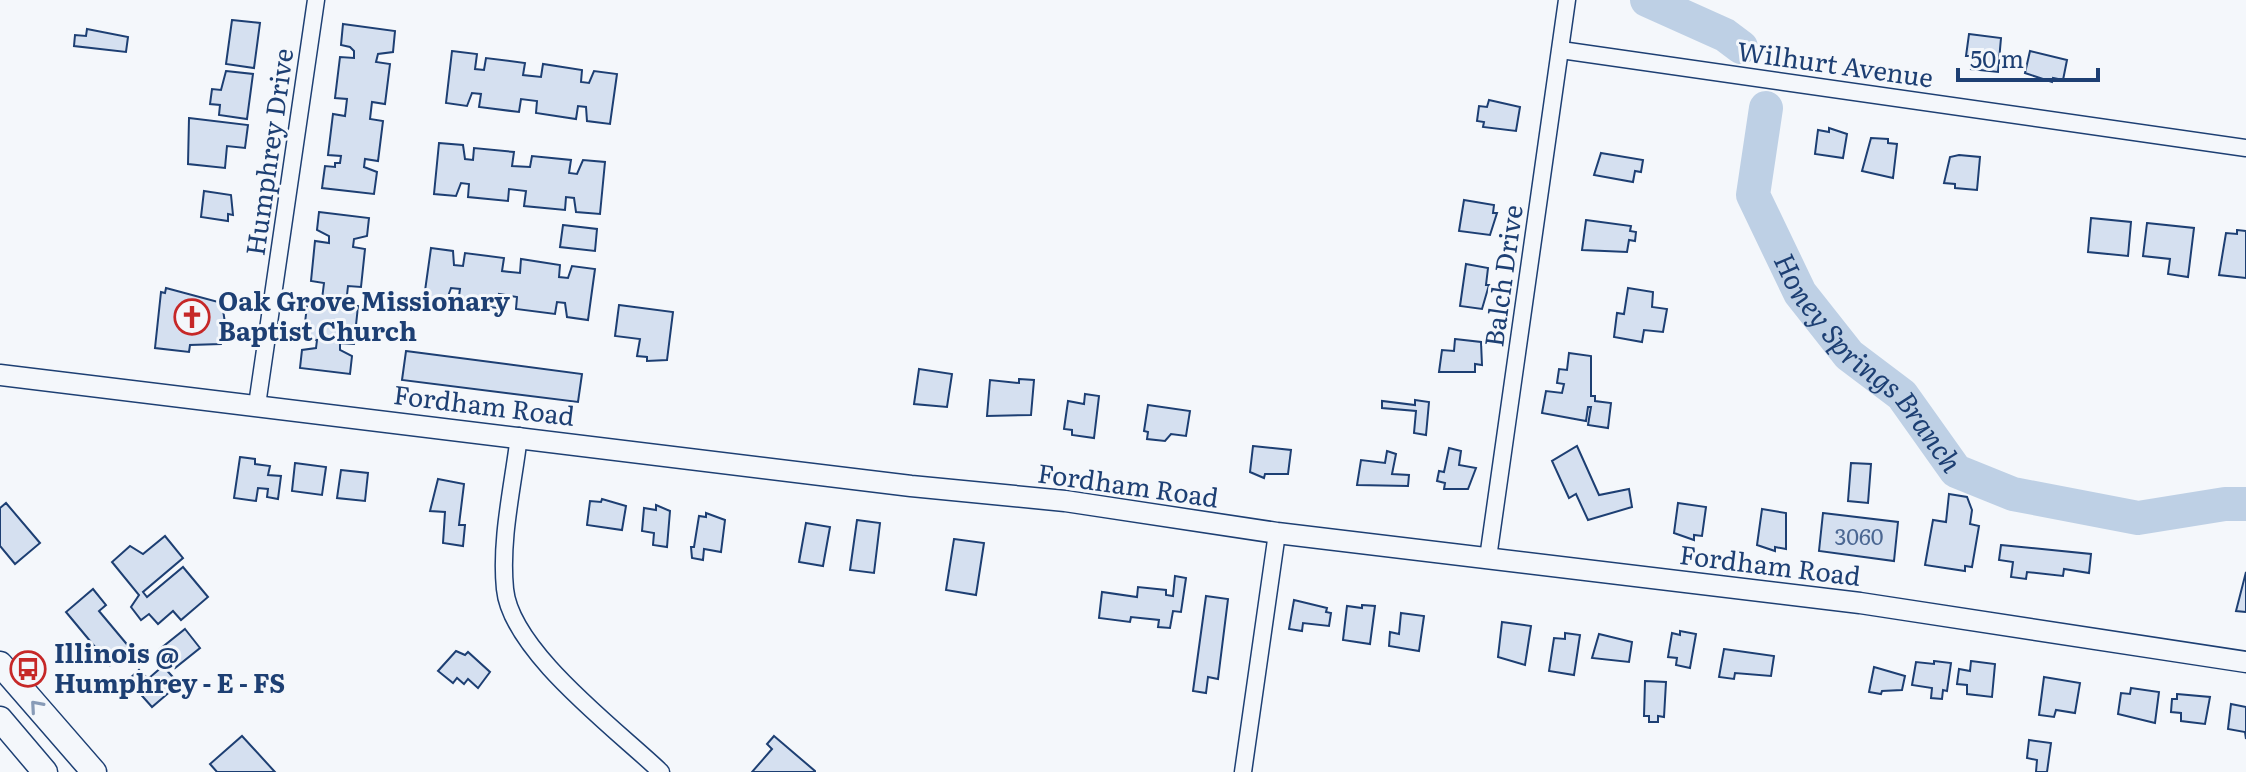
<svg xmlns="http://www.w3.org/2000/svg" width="2246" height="772" viewBox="0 0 2246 772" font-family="Literata,serif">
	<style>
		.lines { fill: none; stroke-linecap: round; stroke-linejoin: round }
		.river { stroke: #bed0e5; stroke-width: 34 }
		.building { fill: #d5e0f0; stroke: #1d3f73; stroke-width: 2 }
		.minor-casing { stroke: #1d3f73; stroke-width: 19 }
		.tertiary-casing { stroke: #1d3f73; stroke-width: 23 }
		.secondary-casing { stroke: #1d3f73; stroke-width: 27 }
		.minor { stroke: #f4f7fb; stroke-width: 16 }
		.tertiary { stroke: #f4f7fb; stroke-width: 20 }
		.secondary { stroke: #f4f7fb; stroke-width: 24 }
		.oneway { stroke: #889bb7 }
		.labels { text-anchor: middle; stroke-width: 6; stroke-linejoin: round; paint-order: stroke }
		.number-label { font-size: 22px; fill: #4b6792 }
		.street-label { font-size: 26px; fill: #1d3f73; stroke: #f4f7fb }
		.poi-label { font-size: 26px; font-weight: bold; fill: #1d3f73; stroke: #f4f7fb; text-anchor: start }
		.water-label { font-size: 28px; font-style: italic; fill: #1d3f73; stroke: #f4f7fb }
	</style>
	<rect width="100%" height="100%" fill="#f4f7fb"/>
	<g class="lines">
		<g class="river">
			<path d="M 1647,0 L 1725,35 L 1741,47"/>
			<path id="s1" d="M 1766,108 L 1753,195 L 1800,293 L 1849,355 L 1902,395 L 1956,471 L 2013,494 L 2138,518 L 2225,504 L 2246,504"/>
		</g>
	</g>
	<g class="building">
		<path d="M 232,20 L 260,23 L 254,68 L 226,64 Z"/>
		<path d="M 343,24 L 395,31 L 393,52 L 378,54 L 376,62 L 390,64 L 385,104 L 372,102 L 370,119 L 383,121 L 378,161 L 365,159 L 364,167 L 377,172 L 374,194 L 322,188 L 325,166 L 335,167 L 335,163 L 340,163 L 341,156 L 328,155 L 333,114 L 345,116 L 347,99 L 335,98 L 340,57 L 354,58 L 354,51 L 350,47 L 341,45 Z"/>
		<path d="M 87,29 L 128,37 L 126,52 L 74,46 L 75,35 L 86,36 Z"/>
		<path d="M 1969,34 L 2001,38 L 1998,72 L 1971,69 L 1973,56 L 1966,56 Z"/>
		<path d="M 452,51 L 477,54 L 475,69 L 484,70 L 486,58 L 525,63 L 523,75 L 541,77 L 543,64 L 582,70 L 581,82 L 589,83 L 594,71 L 617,74 L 610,124 L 587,121 L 586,107 L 578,106 L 576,119 L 536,113 L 537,101 L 521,99 L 519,112 L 479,107 L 481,94 L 472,93 L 467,106 L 446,103 Z"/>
		<path d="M 2030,51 L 2067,60 L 2063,80 L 2053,78 L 2052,82 L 2025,73 Z"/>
		<path d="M 226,71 L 253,74 L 247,119 L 219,115 L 220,105 L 210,104 L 212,89 L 221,90 Z"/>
		<path d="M 1489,100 L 1520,107 L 1516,131 L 1483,127 L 1484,122 L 1477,121 L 1479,106 L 1487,107 Z"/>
		<path d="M 189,118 L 248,125 L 245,148 L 227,146 L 225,168 L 188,164 Z"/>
		<path d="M 1829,128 L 1847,134 L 1843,158 L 1815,154 L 1818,130 L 1829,132 Z"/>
		<path d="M 1871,138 L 1888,139 L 1888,143 L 1897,144 L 1893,178 L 1862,171 Z"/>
		<path d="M 439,143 L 463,145 L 465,159 L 473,160 L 474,148 L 514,152 L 512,166 L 530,167 L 532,156 L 571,160 L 569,173 L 577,174 L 583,160 L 605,162 L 600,214 L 576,212 L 574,198 L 566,197 L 565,210 L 524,206 L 526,191 L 509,189 L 508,201 L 468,197 L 469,184 L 461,183 L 456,196 L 434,194 Z"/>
		<path d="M 1601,153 L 1643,160 L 1641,172 L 1635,171 L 1633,182 L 1594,175 Z"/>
		<path d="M 1959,155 L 1980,157 L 1977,190 L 1955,188 L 1955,184 L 1944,183 L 1950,157 Z"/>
		<path d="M 204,191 L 231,195 L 233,215 L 228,214 L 228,221 L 201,217 Z"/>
		<path d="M 1464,200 L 1494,205 L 1493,213 L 1497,213 L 1490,235 L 1459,231 Z"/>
		<path d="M 319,212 L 369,218 L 367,236 L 354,239 L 353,247 L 365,249 L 361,287 L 348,286 L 346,304 L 358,306 L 354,344 L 340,343 L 340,350 L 352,356 L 350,374 L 300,368 L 302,350 L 316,348 L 317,340 L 303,339 L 308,298 L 322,299 L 324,283 L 311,281 L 315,241 L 329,243 L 329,236 L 317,230 Z"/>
		<path d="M 2091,218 L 2131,222 L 2128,256 L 2088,252 Z"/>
		<path d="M 1586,220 L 1631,226 L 1630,231 L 1636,232 L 1635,241 L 1629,240 L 1627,252 L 1582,250 Z"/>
		<path d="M 2147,223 L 2194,228 L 2188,277 L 2168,274 L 2170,259 L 2143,256 Z"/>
		<path d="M 563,225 L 597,229 L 595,251 L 560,247 Z"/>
		<path d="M 2237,230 L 2246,231 L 2246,278 L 2219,275 L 2226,233 L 2237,234 Z"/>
		<path d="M 431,248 L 453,251 L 454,265 L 463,266 L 465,253 L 504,258 L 502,271 L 520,273 L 521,259 L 560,265 L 559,277 L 568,278 L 572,266 L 595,269 L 588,320 L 567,317 L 565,303 L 557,302 L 555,314 L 516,309 L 517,297 L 499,294 L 497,308 L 458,303 L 460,289 L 451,288 L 446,302 L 424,298 Z"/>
		<path d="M 1466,264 L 1488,268 L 1486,285 L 1489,285 L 1482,309 L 1460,306 Z"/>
		<path d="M 166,288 L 222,303 L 225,323 L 228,323 L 221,344 L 190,345 L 189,352 L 155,348 L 161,292 L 165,293 Z"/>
		<path d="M 1628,288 L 1653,292 L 1652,307 L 1667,309 L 1663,332 L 1644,330 L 1642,342 L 1614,337 L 1617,313 L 1624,314 Z"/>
		<path d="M 619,305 L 673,312 L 667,360 L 647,361 L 647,357 L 637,356 L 640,339 L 615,336 Z"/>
		<path d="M 1455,339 L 1481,342 L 1482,365 L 1475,364 L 1475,372 L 1439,372 L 1442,350 L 1454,351 Z"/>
		<path d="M 406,351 L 582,374 L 578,402 L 402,380 Z"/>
		<path d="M 1569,353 L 1591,356 L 1591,396 L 1595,396 L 1595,401 L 1611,403 L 1608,428 L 1588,425 L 1591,407 L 1588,407 L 1586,421 L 1542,413 L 1546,391 L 1562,393 L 1564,384 L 1557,383 L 1559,369 L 1567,370 Z"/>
		<path d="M 919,369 L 952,374 L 947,407 L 914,404 Z"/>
		<path d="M 1019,379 L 1034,380 L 1031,415 L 987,416 L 990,380 L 1019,383 Z"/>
		<path d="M 1085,394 L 1099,396 L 1094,438 L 1072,435 L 1072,430 L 1064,429 L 1068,401 L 1084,404 Z"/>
		<path d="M 1415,400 L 1429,402 L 1426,435 L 1414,433 L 1416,411 L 1382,408 L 1382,401 L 1415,405 Z"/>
		<path d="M 1148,405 L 1190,411 L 1186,436 L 1171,434 L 1165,441 L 1147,439 L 1148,432 L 1144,431 Z"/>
		<path d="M 1253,446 L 1291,450 L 1288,474 L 1265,474 L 1264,478 L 1250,472 Z"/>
		<path d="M 1577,446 L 1599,495 L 1629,489 L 1632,507 L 1588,520 L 1576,494 L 1569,498 L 1552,461 Z"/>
		<path d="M 1449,448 L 1461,451 L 1459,465 L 1476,468 L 1468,489 L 1444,489 L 1445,483 L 1437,481 L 1439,471 L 1444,472 Z"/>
		<path d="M 1387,451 L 1396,454 L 1392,474 L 1409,475 L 1408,486 L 1357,485 L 1361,460 L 1385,463 Z"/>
		<path d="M 240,457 L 255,459 L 255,464 L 270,466 L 268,475 L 281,476 L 278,499 L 267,497 L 268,489 L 258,488 L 256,501 L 234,498 Z"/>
		<path d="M 295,463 L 326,467 L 322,495 L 292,491 Z"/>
		<path d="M 1851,463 L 1871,464 L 1868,503 L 1848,501 Z"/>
		<path d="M 341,470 L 368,473 L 365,501 L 337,498 Z"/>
		<path d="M 438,479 L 464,484 L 459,525 L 465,525 L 463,546 L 443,543 L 445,512 L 430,511 Z"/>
		<path d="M 1949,494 L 1967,497 L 1972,510 L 1970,524 L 1979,526 L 1972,567 L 1965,566 L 1965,571 L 1925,565 L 1933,520 L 1946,522 Z"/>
		<path d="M 602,499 L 626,506 L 622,530 L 587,525 L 590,501 L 601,502 Z"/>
		<path d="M 6,503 L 40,543 L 15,564 L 0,546 L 0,508 Z"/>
		<path d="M 1678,503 L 1706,507 L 1702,536 L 1694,535 L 1694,540 L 1674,533 Z"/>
		<path d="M 656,505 L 670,511 L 667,547 L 653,545 L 654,533 L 642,531 L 644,508 L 656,510 Z"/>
		<path d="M 1762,509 L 1786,513 L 1786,549 L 1775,547 L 1775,551 L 1757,545 Z"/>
		<path d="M 706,513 L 725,520 L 721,552 L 704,549 L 703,560 L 692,558 L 691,547 L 694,547 L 699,516 L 706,517 Z"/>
		<path d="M 1823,513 L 1898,522 L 1894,561 L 1819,551 Z"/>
		<path d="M 857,520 L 880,523 L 874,573 L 850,570 Z"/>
		<path d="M 806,523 L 830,527 L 823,566 L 799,562 Z"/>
		<path d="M 165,536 L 183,558 L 143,592 L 147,597 L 183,567 L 208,597 L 181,620 L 173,611 L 158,624 L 149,614 L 141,620 L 131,607 L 139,595 L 112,562 L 130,546 L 143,554 Z"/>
		<path d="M 954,539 L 984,543 L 976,595 L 946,590 Z"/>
		<path d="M 2001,545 L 2091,554 L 2089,573 L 2064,569 L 2063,576 L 2027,572 L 2026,579 L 2011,577 L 2013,562 L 1999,560 Z"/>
		<path d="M 2246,572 L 2246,612 L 2236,611 Z"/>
		<path d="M 1175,576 L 1186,578 L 1181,612 L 1173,611 L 1170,628 L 1158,627 L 1159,620 L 1131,617 L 1130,622 L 1099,618 L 1102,592 L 1137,597 L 1138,587 L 1166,590 L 1166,595 L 1173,596 Z"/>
		<path d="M 93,589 L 106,605 L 99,611 L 130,648 L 110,665 L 66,612 Z"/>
		<path d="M 1206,596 L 1228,599 L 1218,679 L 1208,677 L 1206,693 L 1193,691 Z"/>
		<path d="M 1294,600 L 1327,608 L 1326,612 L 1331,613 L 1329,626 L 1303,623 L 1302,631 L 1289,629 Z"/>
		<path d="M 1362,605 L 1375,606 L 1370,644 L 1343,640 L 1347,606 L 1362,608 Z"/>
		<path d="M 1401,613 L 1424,616 L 1419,651 L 1389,646 L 1390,632 L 1399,634 Z"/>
		<path d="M 1502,622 L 1531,626 L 1525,665 L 1498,657 Z"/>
		<path d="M 185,629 L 200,648 L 175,668 L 160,649 Z"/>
		<path d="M 1680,631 L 1696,634 L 1690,668 L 1676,665 L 1677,658 L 1668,657 L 1672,633 L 1680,635 Z"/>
		<path d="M 1565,633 L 1580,635 L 1574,675 L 1549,671 L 1554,638 L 1565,639 Z"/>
		<path d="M 1599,634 L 1632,642 L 1629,662 L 1592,658 Z"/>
		<path d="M 1724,649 L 1774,656 L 1771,676 L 1735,673 L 1734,679 L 1719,677 Z"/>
		<path d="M 456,651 L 465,655 L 468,652 L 490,672 L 478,688 L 468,679 L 464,684 L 457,678 L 453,683 L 438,671 Z"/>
		<path d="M 1934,661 L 1951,663 L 1947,691 L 1943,690 L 1942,699 L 1931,698 L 1932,688 L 1912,685 L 1916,662 L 1934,664 Z"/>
		<path d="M 1971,661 L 1995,664 L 1992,697 L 1967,694 L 1967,685 L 1957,684 L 1959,669 L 1970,671 Z"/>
		<path d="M 163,666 L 179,684 L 152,707 L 128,680 L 139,670 L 148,679 Z"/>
		<path d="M 1874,667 L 1905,676 L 1902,690 L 1882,691 L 1881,694 L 1869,692 Z"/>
		<path d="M 2044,677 L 2080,683 L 2075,713 L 2056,710 L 2054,717 L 2039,715 Z"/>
		<path d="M 1645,681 L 1666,682 L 1664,717 L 1658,716 L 1658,722 L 1649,722 L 1649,716 L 1644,716 Z"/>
		<path d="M 2131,688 L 2159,692 L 2155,723 L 2118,714 L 2121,693 L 2130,694 Z"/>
		<path d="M 2177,694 L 2210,697 L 2205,724 L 2181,721 L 2181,713 L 2171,712 L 2172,699 L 2177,699 Z"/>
		<path d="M 2231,704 L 2246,707 L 2246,739 L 2245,732 L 2228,729 Z"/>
		<path d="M 242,736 L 275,772 L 217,772 L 210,764 Z"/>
		<path d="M 774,736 L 815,771 L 815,772 L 752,772 L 772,749 L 767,744 Z"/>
		<path d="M 2029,740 L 2051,743 L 2047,772 L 2036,772 L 2037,760 L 2027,758 Z"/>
	</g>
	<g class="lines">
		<defs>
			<g id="minor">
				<path d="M 1561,50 L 2246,148"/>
				<path d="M 257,405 L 316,0"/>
				<path d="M 519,436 C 513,486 500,539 505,589 C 511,651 616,729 661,772"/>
				<path d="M 1488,558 L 1567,0"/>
				<path d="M 1243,772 L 1277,533"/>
			</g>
			<path id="tertiary" d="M 0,375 L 911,486 L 1065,501 L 1277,533 L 1860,603 L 2246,662"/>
			<g id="secondary">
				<path d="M 0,664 L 94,772"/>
				<path d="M 0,719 L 45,772"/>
			</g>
		</defs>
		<use href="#minor" class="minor-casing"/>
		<use href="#tertiary" class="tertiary-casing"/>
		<use href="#secondary" class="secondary-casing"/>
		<use href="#minor" class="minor"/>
		<use href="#tertiary" class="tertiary"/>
		<use href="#secondary" class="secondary"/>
	</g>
	<defs><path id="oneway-chevron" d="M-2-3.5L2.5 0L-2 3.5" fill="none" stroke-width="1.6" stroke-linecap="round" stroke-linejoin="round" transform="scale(2)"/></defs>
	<use class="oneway" href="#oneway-chevron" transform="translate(36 706) rotate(-131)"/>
	<defs>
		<symbol id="church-ring" viewBox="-11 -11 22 22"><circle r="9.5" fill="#f4f7fb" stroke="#c62828" stroke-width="1.5"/><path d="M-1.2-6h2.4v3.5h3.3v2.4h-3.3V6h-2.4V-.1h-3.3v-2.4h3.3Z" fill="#c62828"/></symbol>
		<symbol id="bus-ring" viewBox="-11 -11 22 22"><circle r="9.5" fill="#f4f7fb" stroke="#c62828" stroke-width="1.5"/><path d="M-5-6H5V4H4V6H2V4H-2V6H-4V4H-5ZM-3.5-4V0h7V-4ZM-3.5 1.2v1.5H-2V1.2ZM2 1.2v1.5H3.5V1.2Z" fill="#c62828"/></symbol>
	</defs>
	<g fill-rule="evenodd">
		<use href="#church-ring" x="172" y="297" width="40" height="40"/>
		<use href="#bus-ring" x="8" y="649" width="40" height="40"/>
	</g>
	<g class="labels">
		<g class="number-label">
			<text x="1859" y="545">3060</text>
		</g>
		<g class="street-label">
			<text transform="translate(1835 65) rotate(8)" y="9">Wilhurt Avenue</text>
			<text transform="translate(270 152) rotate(-82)" y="9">Humphrey Drive</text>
			<text transform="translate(1504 276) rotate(-82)" y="9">Balch Drive</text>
			<text transform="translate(484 406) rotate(7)" y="9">Fordham Road</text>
			<text transform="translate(1128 486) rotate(8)" y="9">Fordham Road</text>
			<text transform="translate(1770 566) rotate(7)" y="9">Fordham Road</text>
		</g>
		<g class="poi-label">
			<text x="218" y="311">Oak Grove Missionary<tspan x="218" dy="30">Baptist Church</tspan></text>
			<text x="54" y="663">Illinois @<tspan x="54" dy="30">Humphrey - E - FS</tspan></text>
		</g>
		<g class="water-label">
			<text dy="10" stroke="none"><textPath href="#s1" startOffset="294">Honey Springs Branch</textPath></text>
		</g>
	</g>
	<path d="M1958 68v12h140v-12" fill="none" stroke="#1d3f73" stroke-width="4"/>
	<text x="1970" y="68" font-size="24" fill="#1d3f73" stroke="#f4f7fb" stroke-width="6" paint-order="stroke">50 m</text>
</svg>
